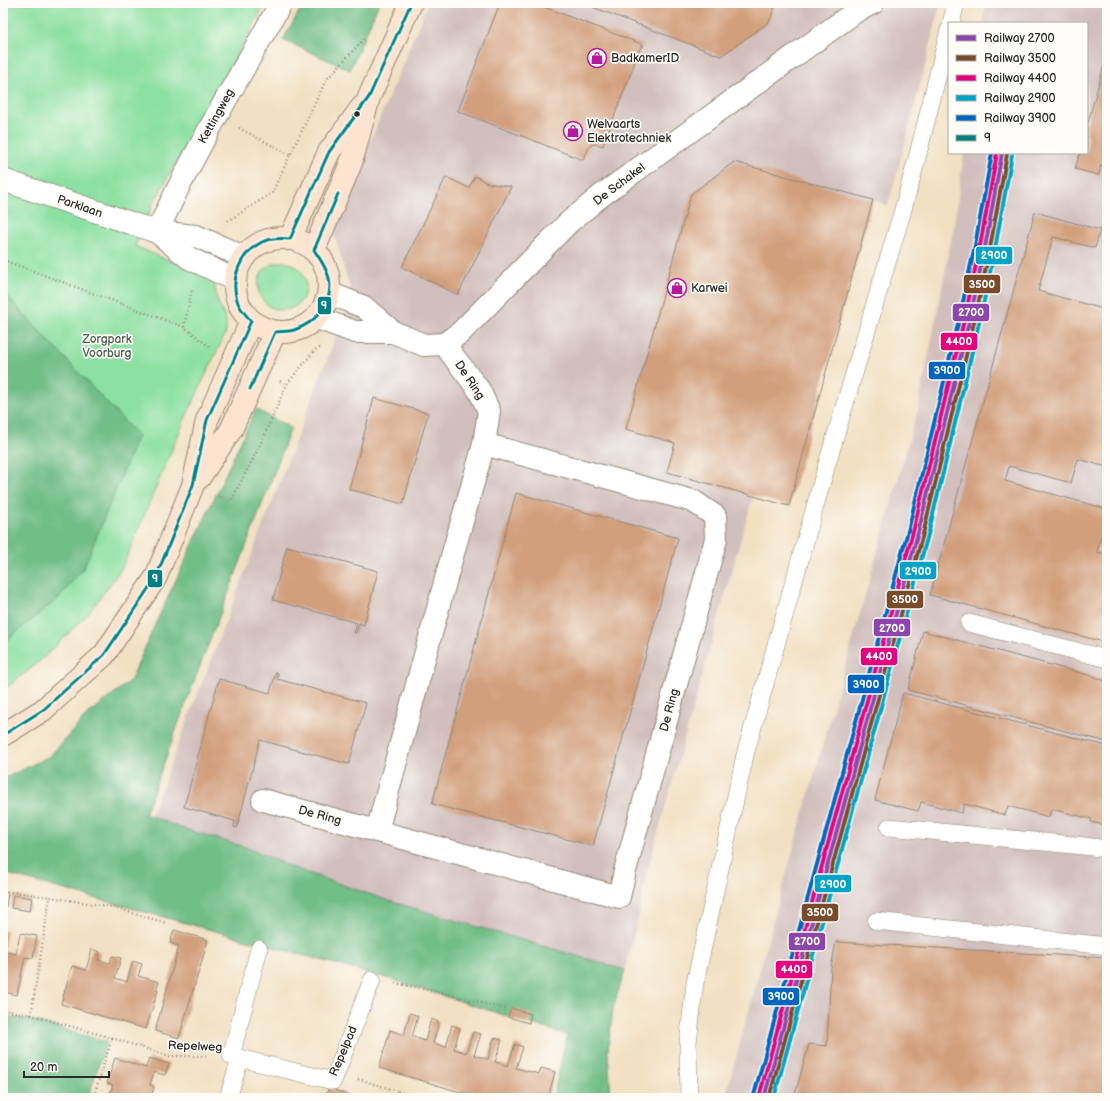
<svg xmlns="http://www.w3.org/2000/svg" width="1110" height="1101" viewBox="0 0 1110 1101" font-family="'Balsamiq Sans',sans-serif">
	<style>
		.industrial { fill: #d1bfbd }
		.green { fill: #8ce0a1; stroke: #5c8666 }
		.forest { fill: #71be87; stroke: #4e7459 }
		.building { fill: #d29f7c }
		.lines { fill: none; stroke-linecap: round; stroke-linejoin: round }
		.lane-casing { stroke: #8e8676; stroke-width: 18 }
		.street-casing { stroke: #8e8676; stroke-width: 24 }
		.secondary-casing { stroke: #8e8676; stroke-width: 24 }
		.path { stroke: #8e8676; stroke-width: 2.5; stroke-dasharray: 1 3; stroke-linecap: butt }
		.lane { stroke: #fff; stroke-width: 17 }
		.street { stroke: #fff; stroke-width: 22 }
		.secondary { stroke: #fde4d0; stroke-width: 22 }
		.bus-1-casing { stroke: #fdfcf7; stroke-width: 6 }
		.bus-1 { stroke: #008080; stroke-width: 3 }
		.rail-1-casing { stroke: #fdfcf7; stroke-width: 7 }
		.rail-2-casing { stroke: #fdfcf7; stroke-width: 7 }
		.rail-3-casing { stroke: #fdfcf7; stroke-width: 7 }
		.rail-4-casing { stroke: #fdfcf7; stroke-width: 7 }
		.rail-5-casing { stroke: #fdfcf7; stroke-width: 7 }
		.rail-1 { stroke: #8e44ad; stroke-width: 4 }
		.rail-2 { stroke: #7a4b2a; stroke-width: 4 }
		.rail-3 { stroke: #e5007d; stroke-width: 4 }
		.rail-4 { stroke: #02a3c6; stroke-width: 4 }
		.rail-5 { stroke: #0065bd; stroke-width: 4 }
		.bus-dot { fill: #2b2b2b; stroke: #fdfcf7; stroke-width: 1.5 }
		.labels { text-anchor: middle; stroke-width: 3.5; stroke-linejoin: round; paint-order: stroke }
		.poi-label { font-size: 12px; fill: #2b2b2b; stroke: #fdfcf7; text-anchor: start }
		.street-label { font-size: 12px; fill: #2b2b2b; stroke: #fdfcf7 }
		.park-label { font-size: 12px; fill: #48614e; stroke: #fdfcf7 }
		.line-badge { stroke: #fdfcf7; stroke-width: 1.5 }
		.badge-label { font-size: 11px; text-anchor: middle; font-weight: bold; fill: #fff }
	</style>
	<rect width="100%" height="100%" fill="#fdfcf7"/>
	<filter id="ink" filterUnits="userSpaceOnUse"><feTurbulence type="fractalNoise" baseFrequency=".025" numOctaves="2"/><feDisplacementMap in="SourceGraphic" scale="8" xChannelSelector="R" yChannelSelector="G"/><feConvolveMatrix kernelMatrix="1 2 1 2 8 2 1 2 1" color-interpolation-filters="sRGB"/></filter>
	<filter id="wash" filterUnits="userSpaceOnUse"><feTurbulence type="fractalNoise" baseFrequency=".012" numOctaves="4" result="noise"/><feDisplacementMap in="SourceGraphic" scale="16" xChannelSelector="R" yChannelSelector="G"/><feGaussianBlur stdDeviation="0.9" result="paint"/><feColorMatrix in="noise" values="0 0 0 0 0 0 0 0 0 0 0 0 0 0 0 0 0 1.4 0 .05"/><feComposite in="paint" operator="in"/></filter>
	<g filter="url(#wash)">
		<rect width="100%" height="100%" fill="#f2e0c2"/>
		<g class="industrial">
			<path d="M 428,3 L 941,3 L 908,132 L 888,206 L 873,200 L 753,496 L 646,875 L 637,922 L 625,970 L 613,1008 L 127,877 L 352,295 L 333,230 Z"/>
			<path d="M 986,3 L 1107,3 L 1107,1098 L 725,1098 L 792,853 L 918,409 L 954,226 L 964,153 L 1087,153 L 1087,23 L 983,23 Z"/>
		</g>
		<g class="green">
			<path d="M 3,3 L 266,3 L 158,195 L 157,195 L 135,246 L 209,278 L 215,287 L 217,300 L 226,320 L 226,332 L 184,421 L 122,568 L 87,615 L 38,663 L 3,690 Z"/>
			<circle cx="282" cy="286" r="24"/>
		</g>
		<g class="forest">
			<path d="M 304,3 L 379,3 L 350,70 L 283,40 Z"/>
			<path d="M 3,292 L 138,436 L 84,567 L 60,597 L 3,643 Z"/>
			<path d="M 256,409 L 291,428 L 228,594 L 199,668 L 145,814 L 181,828 L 245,847 L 291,867 L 389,901 L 625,970 L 613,1008 L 608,1051 L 611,1098 L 553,1098 L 567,1035 L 390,979 L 3,873 L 3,779 L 50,756 L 86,716 L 131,680 L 154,627 Z"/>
			<path d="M 3,1016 L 36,1021 L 106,1042 L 88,1098 L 3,1098 Z"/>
		</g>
		<g id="blocks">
			<g class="building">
				<path d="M 500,3 L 534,3 L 644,45 L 643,47 L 641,46 L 603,146 L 595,144 L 591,145 L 588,149 L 583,160 L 458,111 Z"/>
				<path d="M 582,3 L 776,3 L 769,22 L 721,56 Z"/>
				<path d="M 1107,54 L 1107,167 L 1101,165 L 1099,175 L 1075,169 L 1080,153 L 1087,153 L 1087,126 Z"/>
				<path d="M 734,162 L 873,200 L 789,506 L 667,472 L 675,443 L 626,429 L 691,194 Z"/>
				<path d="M 475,176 L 487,183 L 511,187 L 458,295 L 402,267 L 446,177 L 469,188 Z"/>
				<path d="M 1035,212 L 1100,230 L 1095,248 L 1053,237 L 1038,291 L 1107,310 L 1107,467 L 1078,459 L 1071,483 L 1009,466 L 1005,481 L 1107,509 L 1107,515 L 1097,552 L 1107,554 L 1107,643 L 930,595 Z"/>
				<path d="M 374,398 L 428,413 L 403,504 L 349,489 Z"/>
				<path d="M 516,493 L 678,538 L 593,846 L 432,804 Z"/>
				<path d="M 287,546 L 378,571 L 364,625 L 359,623 L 356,633 L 354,633 L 357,623 L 273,600 Z"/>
				<path d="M 923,631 L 1096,677 L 1096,678 L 1107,681 L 1107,742 L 908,690 Z"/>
				<path d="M 276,672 L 278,673 L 277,679 L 366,703 L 349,764 L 260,740 L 237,828 L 234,827 L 235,821 L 184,807 L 219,679 L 270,693 Z"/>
				<path d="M 903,693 L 1107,746 L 1107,826 L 1091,822 L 1092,819 L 1051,809 L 1049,817 L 1008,806 L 1005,815 L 964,804 L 962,813 L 921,802 L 918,811 L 875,800 Z"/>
				<path d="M 3,892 L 8,893 L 6,907 L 3,907 Z"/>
				<path d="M 13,895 L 32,898 L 30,911 L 11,908 Z"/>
				<path d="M 3,930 L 7,931 L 4,948 L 3,948 Z"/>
				<path d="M 174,930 L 208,940 L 179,1038 L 155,1031 L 179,946 L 170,943 Z"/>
				<path d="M 20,933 L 37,936 L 33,958 L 25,957 L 17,995 L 3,992 L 3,951 L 16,954 Z"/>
				<path d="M 836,942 L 1107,958 L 1107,1098 L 794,1098 L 809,1044 L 827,1046 L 831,968 Z"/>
				<path d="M 92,949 L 100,952 L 98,960 L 110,963 L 112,956 L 121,958 L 115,978 L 127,982 L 133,961 L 142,964 L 138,976 L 159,982 L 156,990 L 158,990 L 146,1029 L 61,1004 L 72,966 L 86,970 Z"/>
				<path d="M 511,1008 L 531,1014 L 529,1023 L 508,1017 Z"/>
				<path d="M 410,1013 L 418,1016 L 412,1037 L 414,1037 L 425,1041 L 431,1019 L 439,1022 L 433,1043 L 446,1047 L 452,1025 L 460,1028 L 454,1049 L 466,1053 L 473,1032 L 481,1034 L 474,1055 L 488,1059 L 494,1038 L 502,1040 L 495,1062 L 508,1066 L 515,1044 L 523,1047 L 516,1068 L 539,1074 L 541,1068 L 555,1072 L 548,1098 L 481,1098 L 379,1068 L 390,1030 L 404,1035 Z"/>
				<path d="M 115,1058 L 146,1068 L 149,1058 L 169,1064 L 165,1075 L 154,1072 L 150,1085 L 154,1087 L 151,1098 L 108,1098 L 113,1085 L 107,1083 Z"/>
				<path d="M 329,1088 L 348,1095 L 347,1098 L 325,1098 Z"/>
			</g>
		</g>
	</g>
	<g filter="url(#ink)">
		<use href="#blocks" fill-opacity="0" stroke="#8e8676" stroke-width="1"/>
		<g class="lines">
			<defs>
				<g id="lane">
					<path d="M 951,23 L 956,3"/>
					<path d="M 969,623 L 1107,659"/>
					<path d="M 889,827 L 1084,846 L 1107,849"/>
					<path d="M 876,921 L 1107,946"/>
					<path d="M 259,949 L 231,1056 L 333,1081 L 372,980"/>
					<path d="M 228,1098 L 240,1059"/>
					<path d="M 689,1098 L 688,1043 L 695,983 L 745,755 L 827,464 L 902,213 L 916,162 L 949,30"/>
				</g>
				<g id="street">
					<path d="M 3,180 L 157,232 L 196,236 L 244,257"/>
					<path d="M 157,232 C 193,153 238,79 281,3"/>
					<path d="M 157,232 L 189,258 L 235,280"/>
					<path d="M 329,293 L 364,307 L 393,332 L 424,345 L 444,344 L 460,333 L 516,276 L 568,223 L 602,195 L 855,12 L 873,3"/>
					<path d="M 317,318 L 355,332 L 393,332"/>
					<path d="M 263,800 L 619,897 L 625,871 L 716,539 L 715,516 L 693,501 L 484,444"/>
					<path d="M 377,831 L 453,553 L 484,444 L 489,411 L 479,390 L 444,344"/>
				</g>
				<g id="secondary">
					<circle cx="282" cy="285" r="47"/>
					<path d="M 290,239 L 329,152 L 362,107"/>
					<path d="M 314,250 L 351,163 L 369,97 L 411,3"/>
					<path d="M 199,478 L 231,430 L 275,332"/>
					<path d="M 3,735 L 43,710 L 104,655 L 156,577 L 193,485 L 207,420 L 251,321"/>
				</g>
			</defs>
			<use href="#lane" class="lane-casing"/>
			<use href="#street" class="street-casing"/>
			<use href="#secondary" class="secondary-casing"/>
			<g class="path">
				<path d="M 239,128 L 290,155"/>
				<path d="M 228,221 L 272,193 L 326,80 L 365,38"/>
				<path d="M 3,260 L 184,327 L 211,348"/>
				<path d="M 184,327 L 192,289"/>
				<path d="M 280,381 L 287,384 L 315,350 L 320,348"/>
				<path d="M 218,496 L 231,501 L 259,447 L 287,384"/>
				<path d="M 3,891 L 50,897"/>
				<path d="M 395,983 L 435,991 L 505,1009"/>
				<path d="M 3,1010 L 31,1015 L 112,1038 L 93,1098"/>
				<path d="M 31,1015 L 50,897 L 112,907 L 166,923"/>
				<path d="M 112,1038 L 169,1056 L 209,1056"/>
				<path d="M 358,1079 L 397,1091"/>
				<path d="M 395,1098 L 397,1091 L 414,1098"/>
			</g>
			<use href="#lane" class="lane"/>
			<use href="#street" class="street"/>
			<use href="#secondary" class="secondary"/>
			<defs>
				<g id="bus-1">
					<path d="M 250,389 L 275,332 C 281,331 288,332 294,330 C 316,323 334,302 329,278 C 326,267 320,259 314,250 L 338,194"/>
					<path d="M 3,735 L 43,710 L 104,655 L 156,577 L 193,485 L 207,420 L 251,321 C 246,315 241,310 238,303 C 229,280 240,253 262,242 C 271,238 281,238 290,239 L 329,152 L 369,97 L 411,3"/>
				</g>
			</defs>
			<use href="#bus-1" class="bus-1-casing"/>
			<use href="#bus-1" class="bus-1"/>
			<defs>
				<path id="rail-1" d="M 764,1098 L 919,529 L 971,313 L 985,247 L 1002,153"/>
				<path id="rail-2" d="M 769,1098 L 924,530 L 976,314 L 990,248 L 1007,154"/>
				<path id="rail-3" d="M 759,1097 L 914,528 L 966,312 L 980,246 L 997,153"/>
				<path id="rail-4" d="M 774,1098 L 929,531 L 981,315 L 995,249 L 1012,155"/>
				<path id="rail-5" d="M 754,1095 L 909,527 L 961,311 L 975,245 L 992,153"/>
			</defs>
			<use href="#rail-1" class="rail-1-casing"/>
			<use href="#rail-2" class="rail-2-casing"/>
			<use href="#rail-3" class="rail-3-casing"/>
			<use href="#rail-4" class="rail-4-casing"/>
			<use href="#rail-5" class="rail-5-casing"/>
			<use href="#rail-1" class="rail-1"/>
			<use href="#rail-2" class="rail-2"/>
			<use href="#rail-3" class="rail-3"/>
			<use href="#rail-4" class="rail-4"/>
			<use href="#rail-5" class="rail-5"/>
		</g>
	</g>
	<defs>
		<symbol id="shop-ring" viewBox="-11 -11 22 22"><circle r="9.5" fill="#fdfcf7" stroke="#b5179e" stroke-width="1.5"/><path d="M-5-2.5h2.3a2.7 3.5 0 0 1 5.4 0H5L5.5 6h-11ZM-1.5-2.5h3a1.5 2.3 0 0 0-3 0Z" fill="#b5179e"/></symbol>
	</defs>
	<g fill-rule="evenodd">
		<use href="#shop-ring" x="586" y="47" width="22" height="22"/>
		<use href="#shop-ring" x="562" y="120" width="22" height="22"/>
		<use href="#shop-ring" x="666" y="277" width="22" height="22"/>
	</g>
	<circle class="bus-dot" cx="357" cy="114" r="3.5"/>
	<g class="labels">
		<g class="poi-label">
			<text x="611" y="62">BadkamerID</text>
			<text x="587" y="128">Welvaarts<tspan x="587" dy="14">Elektrotechniek</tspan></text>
			<text x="691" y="292">Karwei</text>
		</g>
		<g class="street-label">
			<text transform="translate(216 116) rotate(-61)" y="4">Kettingweg</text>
			<text transform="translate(619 184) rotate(-37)" y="4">De Schakel</text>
			<text transform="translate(80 206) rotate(19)" y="4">Parklaan</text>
			<text transform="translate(470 380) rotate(56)" y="4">De Ring</text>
			<text transform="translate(669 710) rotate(-75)" y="4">De Ring</text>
			<text transform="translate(320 815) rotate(15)" y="4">De Ring</text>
			<text transform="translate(195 1046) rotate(2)" y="4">Repelweg</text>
			<text transform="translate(343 1051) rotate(-67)" y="4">Repelpad</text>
		</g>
		<g class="park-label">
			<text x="107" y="343">Zorgpark<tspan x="107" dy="14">Voorburg</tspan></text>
		</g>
	</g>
	<g class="line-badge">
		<rect x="975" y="246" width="38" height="19" rx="4" fill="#02a3c6"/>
		<rect x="963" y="274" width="38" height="20" rx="4" fill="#7a4b2a"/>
		<rect x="317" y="296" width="15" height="19" rx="4" fill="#008080"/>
		<rect x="952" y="303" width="38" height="19" rx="4" fill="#8e44ad"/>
		<rect x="940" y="332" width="38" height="19" rx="4" fill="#e5007d"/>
		<rect x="928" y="361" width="38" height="19" rx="4" fill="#0065bd"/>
		<rect x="899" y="561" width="38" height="19" rx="4" fill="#02a3c6"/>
		<rect x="147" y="569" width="16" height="19" rx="4" fill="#008080"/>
		<rect x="886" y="590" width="38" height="19" rx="4" fill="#7a4b2a"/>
		<rect x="873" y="618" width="38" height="19" rx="4" fill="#8e44ad"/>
		<rect x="860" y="647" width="38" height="19" rx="4" fill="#e5007d"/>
		<rect x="847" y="674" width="38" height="20" rx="4" fill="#0065bd"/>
		<rect x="814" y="874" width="38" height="19" rx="4" fill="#02a3c6"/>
		<rect x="801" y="903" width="38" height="19" rx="4" fill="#7a4b2a"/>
		<rect x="788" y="932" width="38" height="19" rx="4" fill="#8e44ad"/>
		<rect x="775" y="960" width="38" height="19" rx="4" fill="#e5007d"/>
		<rect x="762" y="987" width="38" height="19" rx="4" fill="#0065bd"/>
	</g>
	<g class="badge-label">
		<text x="994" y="259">2900</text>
		<text x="982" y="288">3500</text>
		<text x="324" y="309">9</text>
		<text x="971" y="316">2700</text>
		<text x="959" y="345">4400</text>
		<text x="947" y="374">3900</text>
		<text x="918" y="575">2900</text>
		<text x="155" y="582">9</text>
		<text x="905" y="603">3500</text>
		<text x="892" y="632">2700</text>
		<text x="879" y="660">4400</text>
		<text x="866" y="688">3900</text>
		<text x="833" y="888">2900</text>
		<text x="820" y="916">3500</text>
		<text x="807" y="945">2700</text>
		<text x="794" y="973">4400</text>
		<text x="781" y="1000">3900</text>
	</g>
	<rect width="1110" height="1101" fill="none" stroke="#fdfcf7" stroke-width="16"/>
	<rect x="948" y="22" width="140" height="132" fill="#fdfcf7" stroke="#a9a8a5"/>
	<rect x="956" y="35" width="20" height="6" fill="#8e44ad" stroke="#a9a8a5"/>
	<text x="984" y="42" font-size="12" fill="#2b2b2b">Railway 2700</text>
	<rect x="956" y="55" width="20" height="6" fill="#7a4b2a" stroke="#a9a8a5"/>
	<text x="984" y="62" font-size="12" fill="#2b2b2b">Railway 3500</text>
	<rect x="956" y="75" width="20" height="6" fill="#e5007d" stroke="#a9a8a5"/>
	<text x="984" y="82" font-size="12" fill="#2b2b2b">Railway 4400</text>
	<rect x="956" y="95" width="20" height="6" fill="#02a3c6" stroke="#a9a8a5"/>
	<text x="984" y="102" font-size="12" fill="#2b2b2b">Railway 2900</text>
	<rect x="956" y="115" width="20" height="6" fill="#0065bd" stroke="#a9a8a5"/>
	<text x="984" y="122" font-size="12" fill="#2b2b2b">Railway 3900</text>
	<rect x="956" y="135" width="20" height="6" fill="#008080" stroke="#a9a8a5"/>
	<text x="984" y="142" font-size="12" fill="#2b2b2b">9</text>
	<path d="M24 1071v6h85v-6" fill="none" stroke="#2b2b2b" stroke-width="2"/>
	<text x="30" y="1071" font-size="12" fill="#2b2b2b" stroke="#fdfcf7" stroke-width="3" paint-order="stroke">20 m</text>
</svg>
